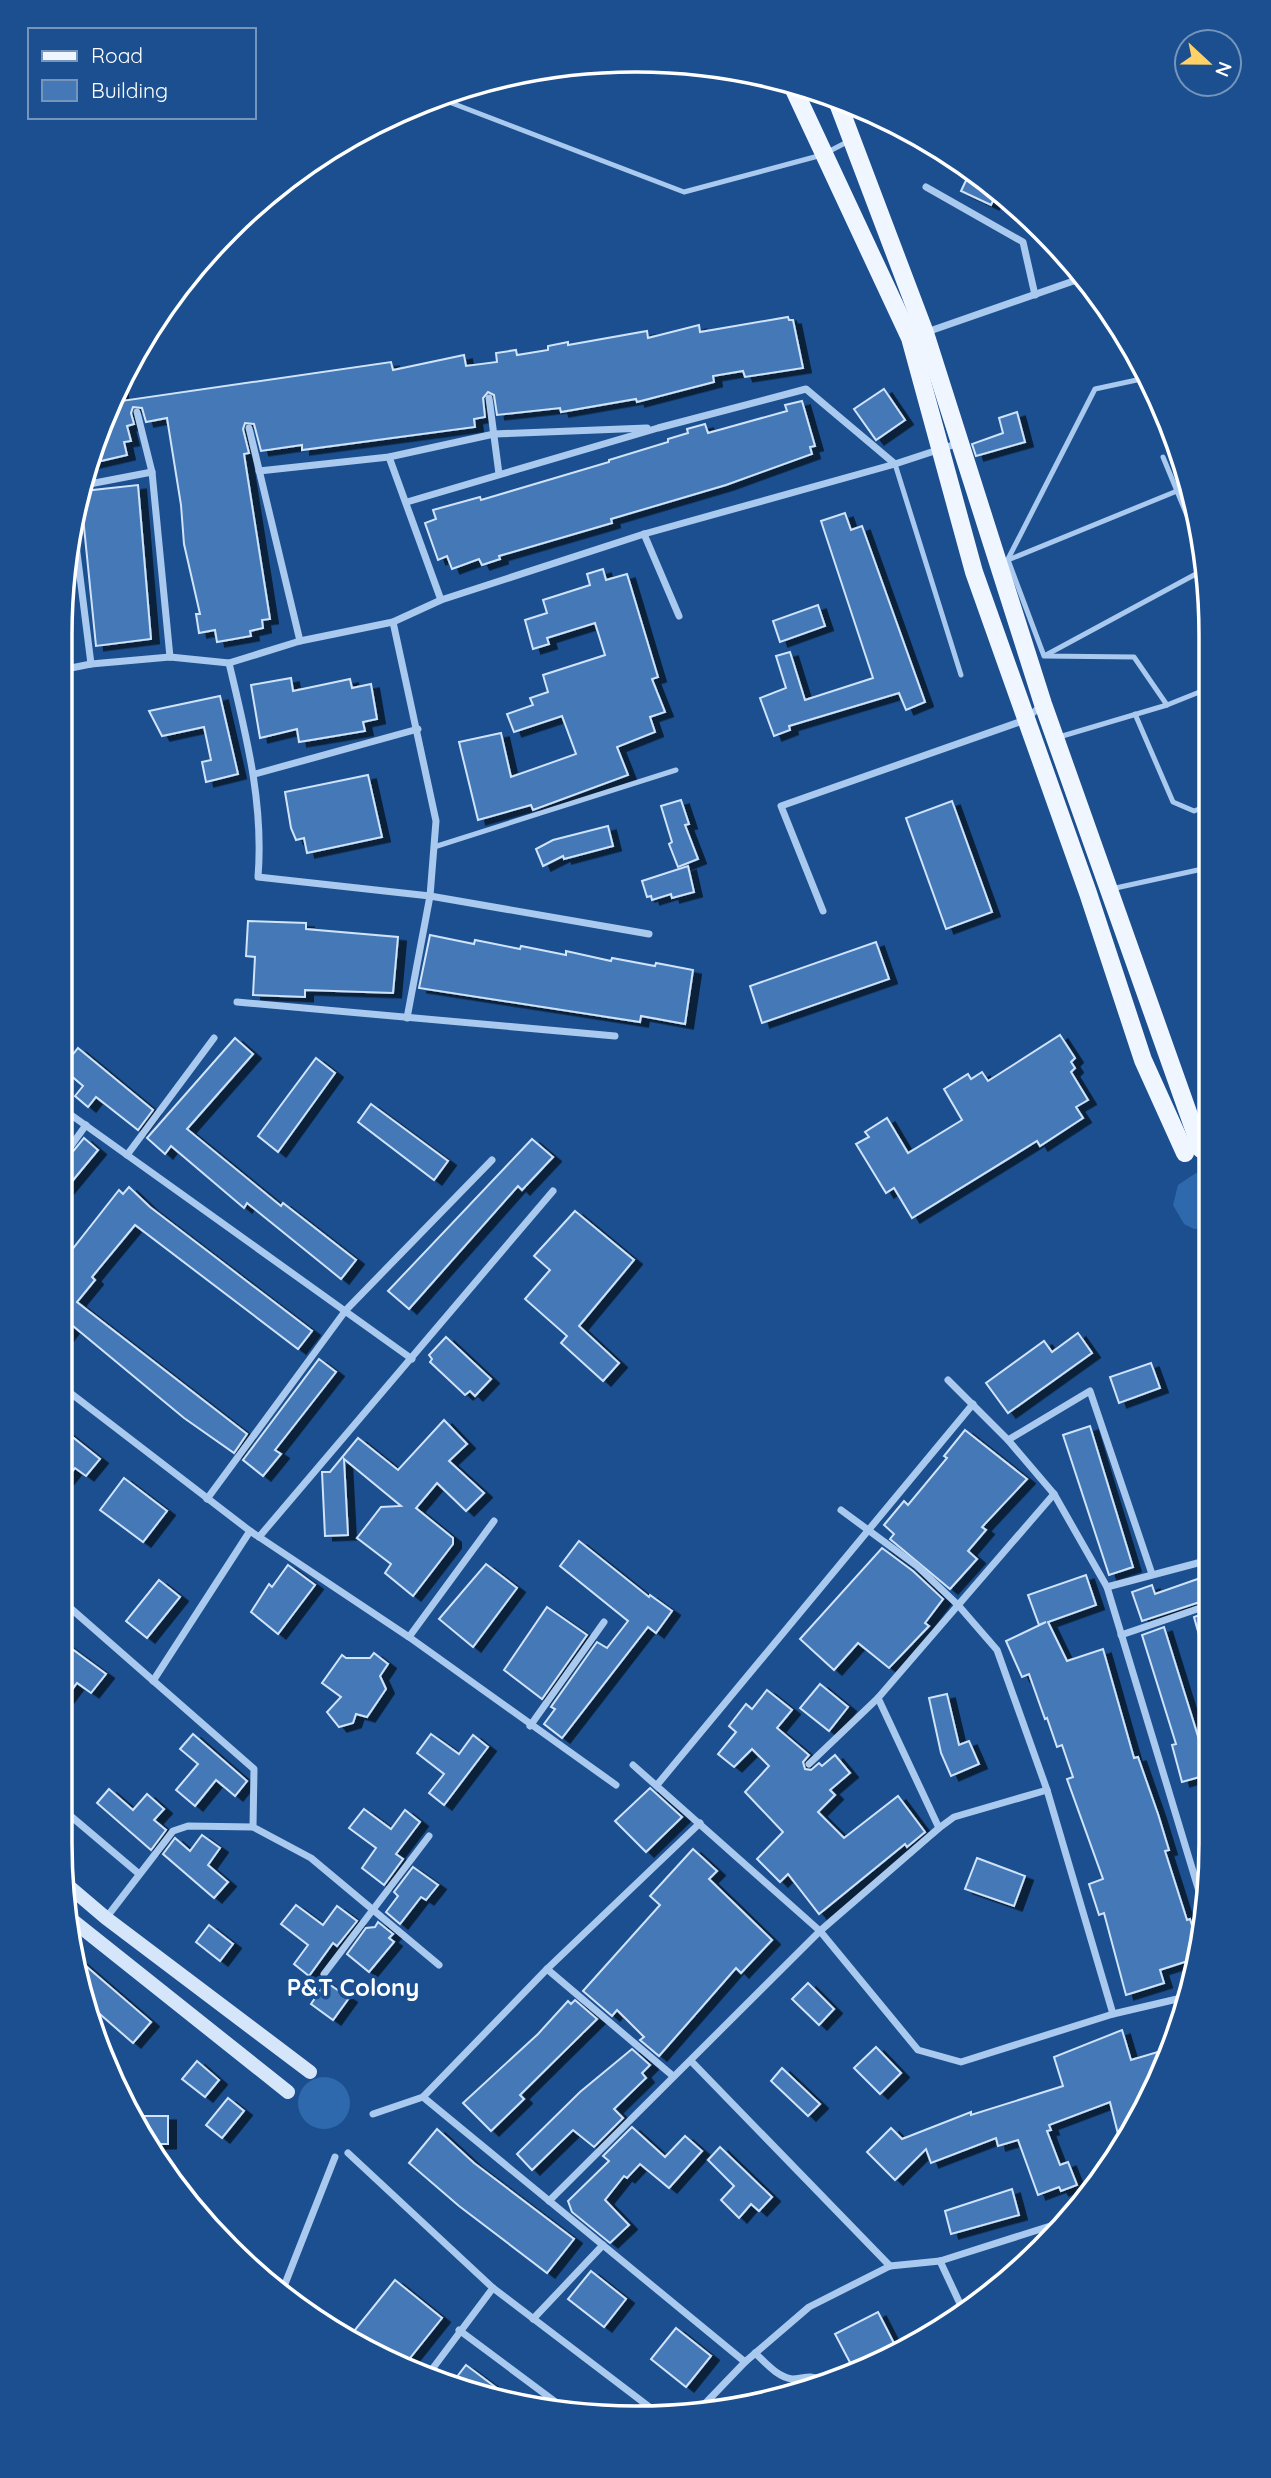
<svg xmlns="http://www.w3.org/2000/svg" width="1271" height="2478" viewBox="0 0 1271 2478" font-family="Quicksand,sans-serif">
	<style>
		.grass { fill: #2e69ad }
		.building { fill: #4478b7; stroke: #cfe3fa; stroke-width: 2; filter: url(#shadow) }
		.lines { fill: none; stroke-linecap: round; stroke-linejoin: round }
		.lane { stroke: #a9c9ee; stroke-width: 5 }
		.street { stroke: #a9c9ee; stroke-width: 7 }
		.secondary { stroke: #d6e6fa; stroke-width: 14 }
		.primary { stroke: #f0f6ff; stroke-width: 18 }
		.labels { text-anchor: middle; stroke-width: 7; stroke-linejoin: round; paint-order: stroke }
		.neighbourhood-label { font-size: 24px; font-weight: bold; fill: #fff; stroke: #1b4f8f }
		.rim { fill: none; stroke: #fff; stroke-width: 3.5 }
	</style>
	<defs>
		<filter id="shadow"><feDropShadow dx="8" dy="4.5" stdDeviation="0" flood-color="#0009"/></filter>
	</defs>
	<rect width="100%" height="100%" fill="#1b4f8f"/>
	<g class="grass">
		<path d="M 1196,1173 L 1208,1174 L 1208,1228 L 1194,1229 L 1184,1224 L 1173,1205 L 1178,1185 Z"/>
		<circle cx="324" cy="2103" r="26"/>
	</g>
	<g class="building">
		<path d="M 970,172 L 998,191 L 991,205 L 961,191 Z"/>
		<path d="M 788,317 L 789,320 L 793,320 L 803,368 L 745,377 L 743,371 L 713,376 L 714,382 L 637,402 L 636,399 L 561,412 L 560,408 L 497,415 L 494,395 L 488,392 L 483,398 L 485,417 L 474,419 L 475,427 L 302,450 L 302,445 L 261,451 L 254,424 L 245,423 L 243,429 L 249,453 L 244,454 L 270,619 L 262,620 L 263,628 L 250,631 L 251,636 L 217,642 L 215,630 L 199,633 L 196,614 L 200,614 L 184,544 L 181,505 L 167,418 L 146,422 L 142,408 L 133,407 L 131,413 L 134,424 L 127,426 L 131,441 L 124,442 L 127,455 L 88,464 L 118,382 L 122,401 L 391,362 L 393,370 L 464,355 L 466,366 L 497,362 L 496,353 L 516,350 L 517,355 L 548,350 L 548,346 L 568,342 L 568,345 L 647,331 L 648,338 L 699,325 L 700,332 Z"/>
		<path d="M 884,389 L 905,420 L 876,440 L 854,409 Z"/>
		<path d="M 802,401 L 815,446 L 810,447 L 812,454 L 726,485 L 611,519 L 612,523 L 499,556 L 500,559 L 482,565 L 479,559 L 452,569 L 447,556 L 438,560 L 425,523 L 436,519 L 433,510 L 480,497 L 481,500 L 609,462 L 609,460 L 668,442 L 668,439 L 688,433 L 687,429 L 705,424 L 708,433 L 787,411 L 785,405 Z"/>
		<path d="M 1017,412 L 1025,442 L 976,456 L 972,444 L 1003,433 L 999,418 Z"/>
		<path d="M 138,485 L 151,639 L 96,646 L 81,497 L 84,497 L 84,491 Z"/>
		<path d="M 845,513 L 851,530 L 862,526 L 925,702 L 906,710 L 899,693 L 789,726 L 790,730 L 774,736 L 760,698 L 786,688 L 776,656 L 790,652 L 805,700 L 873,678 L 821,521 Z"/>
		<path d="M 603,569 L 606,580 L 627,574 L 658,677 L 652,679 L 665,712 L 650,717 L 655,732 L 617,747 L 628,775 L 533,810 L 531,805 L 478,820 L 459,742 L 501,733 L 511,777 L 576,754 L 562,716 L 514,732 L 507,714 L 533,705 L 530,698 L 548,692 L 543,675 L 605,655 L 595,623 L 547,638 L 549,644 L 533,649 L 525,620 L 547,613 L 543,600 L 590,585 L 587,574 Z"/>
		<path d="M 818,605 L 825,626 L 780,642 L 773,621 Z"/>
		<path d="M 291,678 L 293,691 L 350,679 L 352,688 L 371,684 L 377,719 L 363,722 L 365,731 L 299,742 L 297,729 L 260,738 L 251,685 Z"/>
		<path d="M 220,696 L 238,774 L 206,782 L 202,762 L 211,760 L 204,727 L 162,736 L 149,711 Z"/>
		<path d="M 368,775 L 382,837 L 307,853 L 304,838 L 296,840 L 291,828 L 285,792 Z"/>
		<path d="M 681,800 L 689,824 L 685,825 L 698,859 L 678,867 L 669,844 L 672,842 L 661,806 Z"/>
		<path d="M 952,801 L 992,912 L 946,929 L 906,818 Z"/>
		<path d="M 608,826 L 613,846 L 564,859 L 563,856 L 543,866 L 536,849 L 553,840 Z"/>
		<path d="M 688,866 L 694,892 L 672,898 L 671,894 L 652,900 L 651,896 L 647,897 L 642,881 Z"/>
		<path d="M 248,921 L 306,923 L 306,929 L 398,937 L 393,993 L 305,990 L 305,997 L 253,995 L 255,957 L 246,956 Z"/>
		<path d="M 430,935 L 474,944 L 475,940 L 520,949 L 521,946 L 566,955 L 566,951 L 611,961 L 612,958 L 655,966 L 656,963 L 693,970 L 685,1024 L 641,1016 L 640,1022 L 419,988 Z"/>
		<path d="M 876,942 L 889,979 L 762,1023 L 750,986 Z"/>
		<path d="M 1060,1035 L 1075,1058 L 1071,1062 L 1075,1068 L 1071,1072 L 1088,1100 L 1076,1107 L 1083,1118 L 1040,1146 L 1037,1141 L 912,1218 L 894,1188 L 886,1193 L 856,1144 L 869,1137 L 865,1132 L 887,1118 L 908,1153 L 962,1120 L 944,1089 L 968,1074 L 971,1079 L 982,1072 L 988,1081 Z"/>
		<path d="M 235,1038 L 253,1054 L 187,1129 L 281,1206 L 283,1203 L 356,1260 L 341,1279 L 247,1203 L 244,1208 L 171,1146 L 165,1154 L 147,1138 Z"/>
		<path d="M 78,1048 L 153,1110 L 138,1130 L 96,1097 L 88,1107 L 75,1096 L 83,1086 L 62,1068 Z"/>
		<path d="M 316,1058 L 335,1073 L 278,1152 L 258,1136 Z"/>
		<path d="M 371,1104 L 448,1161 L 434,1180 L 358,1122 Z"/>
		<path d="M 84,1138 L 98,1150 L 60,1196 L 60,1167 Z"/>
		<path d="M 532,1139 L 553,1157 L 522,1190 L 518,1186 L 409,1309 L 388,1291 Z"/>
		<path d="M 129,1187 L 150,1207 L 312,1331 L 298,1349 L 135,1225 L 92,1277 L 95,1280 L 77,1302 L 247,1434 L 234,1453 L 184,1418 L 73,1326 L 60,1344 L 60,1265 L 119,1190 L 123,1194 Z"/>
		<path d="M 575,1211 L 634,1260 L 579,1326 L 619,1363 L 603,1381 L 561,1343 L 567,1336 L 525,1299 L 550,1270 L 534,1256 Z"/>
		<path d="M 1078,1333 L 1092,1353 L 1008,1413 L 986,1383 L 1044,1341 L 1052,1352 Z"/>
		<path d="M 446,1337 L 491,1379 L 475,1396 L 470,1391 L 465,1395 L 430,1362 L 432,1359 L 429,1355 Z"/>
		<path d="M 319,1359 L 336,1372 L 275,1450 L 281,1454 L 263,1476 L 243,1460 Z"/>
		<path d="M 1151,1363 L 1160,1388 L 1119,1403 L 1110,1377 Z"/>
		<path d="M 444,1420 L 467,1444 L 449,1461 L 484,1493 L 466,1511 L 437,1483 L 416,1508 L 453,1538 L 453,1544 L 413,1596 L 385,1573 L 391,1564 L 357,1538 L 381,1507 L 401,1506 L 344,1459 L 348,1535 L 325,1536 L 322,1472 L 330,1472 L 358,1438 L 398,1470 Z"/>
		<path d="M 1090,1426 L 1133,1567 L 1109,1575 L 1063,1435 Z"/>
		<path d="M 60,1427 L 100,1459 L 86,1476 L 75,1468 L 60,1487 Z"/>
		<path d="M 965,1430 L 1027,1479 L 982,1527 L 986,1530 L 968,1551 L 977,1559 L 950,1589 L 890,1539 L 894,1534 L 884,1525 L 904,1501 L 908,1505 L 947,1458 L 944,1456 Z"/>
		<path d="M 124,1478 L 167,1511 L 143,1542 L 100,1510 Z"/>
		<path d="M 579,1541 L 649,1597 L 650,1595 L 672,1611 L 656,1633 L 648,1627 L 562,1738 L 544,1724 L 555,1709 L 551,1707 L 597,1642 L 607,1648 L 628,1621 L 560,1566 Z"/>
		<path d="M 882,1548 L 913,1571 L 943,1599 L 925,1623 L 929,1626 L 889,1668 L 858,1643 L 834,1670 L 800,1639 Z"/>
		<path d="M 486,1564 L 517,1588 L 473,1647 L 439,1619 Z"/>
		<path d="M 288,1565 L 315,1585 L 278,1634 L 251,1612 L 269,1584 L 272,1587 Z"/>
		<path d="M 1086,1575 L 1096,1605 L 1048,1622 L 1067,1661 L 1103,1649 L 1134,1758 L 1138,1757 L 1158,1814 L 1169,1850 L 1165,1851 L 1187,1920 L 1190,1919 L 1199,1948 L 1197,1958 L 1160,1970 L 1164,1983 L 1126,1995 L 1104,1913 L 1099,1915 L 1089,1884 L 1103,1879 L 1067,1779 L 1073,1777 L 1062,1745 L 1057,1747 L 1047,1718 L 1045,1719 L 1029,1674 L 1022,1677 L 1006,1641 L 1046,1622 L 1039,1625 L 1028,1595 Z"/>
		<path d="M 1209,1575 L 1209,1599 L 1142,1621 L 1132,1592 L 1152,1585 L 1155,1594 Z"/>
		<path d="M 159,1580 L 180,1597 L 147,1638 L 126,1621 Z"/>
		<path d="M 547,1607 L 587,1635 L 542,1699 L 504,1670 Z"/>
		<path d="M 1210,1611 L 1210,1655 L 1205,1656 L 1194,1617 Z"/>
		<path d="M 1164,1627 L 1202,1749 L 1210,1747 L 1210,1774 L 1182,1782 L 1172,1745 L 1176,1744 L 1142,1635 Z"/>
		<path d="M 60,1640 L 106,1674 L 91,1693 L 77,1683 L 60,1706 Z"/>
		<path d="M 374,1653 L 388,1664 L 380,1676 L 386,1689 L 367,1717 L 356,1714 L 353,1723 L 339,1727 L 327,1712 L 341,1697 L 322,1683 L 342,1655 L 346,1658 L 370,1658 Z"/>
		<path d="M 820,1684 L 848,1707 L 829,1731 L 800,1708 Z"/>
		<path d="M 767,1690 L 792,1710 L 777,1728 L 809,1755 L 803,1762 L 805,1769 L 811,1770 L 819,1763 L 822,1766 L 835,1755 L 850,1773 L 830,1790 L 835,1795 L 818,1812 L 844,1838 L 898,1796 L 925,1832 L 907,1847 L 905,1844 L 819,1914 L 788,1874 L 780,1882 L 757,1859 L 783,1832 L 745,1792 L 769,1766 L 752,1749 L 734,1767 L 718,1754 L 736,1732 L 729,1726 L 746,1704 L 752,1709 Z"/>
		<path d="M 947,1694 L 959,1745 L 969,1741 L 979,1764 L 951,1776 L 941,1753 L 929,1698 Z"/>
		<path d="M 193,1734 L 247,1781 L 235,1796 L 216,1780 L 195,1806 L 176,1790 L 198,1764 L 180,1749 Z"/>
		<path d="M 431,1734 L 459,1754 L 473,1735 L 488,1747 L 444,1805 L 429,1793 L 444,1774 L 417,1753 Z"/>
		<path d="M 650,1788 L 682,1817 L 646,1852 L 615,1821 Z"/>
		<path d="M 109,1789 L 133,1810 L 147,1794 L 164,1809 L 154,1820 L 166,1830 L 151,1850 L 97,1803 Z"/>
		<path d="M 364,1809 L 391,1829 L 405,1810 L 420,1822 L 396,1854 L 403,1859 L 384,1885 L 362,1868 L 376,1848 L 349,1828 Z"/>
		<path d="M 202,1835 L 220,1848 L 208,1865 L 228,1882 L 214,1898 L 163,1854 L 175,1838 L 190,1851 Z"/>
		<path d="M 693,1849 L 717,1871 L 709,1879 L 772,1940 L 741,1973 L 736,1968 L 659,2056 L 640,2040 L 644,2037 L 617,2010 L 612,2016 L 583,1991 L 660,1905 L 650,1896 Z"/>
		<path d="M 977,1858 L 1025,1876 L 1014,1906 L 965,1889 Z"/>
		<path d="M 413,1867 L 438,1885 L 426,1900 L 421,1897 L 400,1924 L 386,1912 L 398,1896 L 394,1892 Z"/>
		<path d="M 296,1905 L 323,1925 L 337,1906 L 357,1921 L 337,1946 L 333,1943 L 309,1976 L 294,1964 L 308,1945 L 281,1924 Z"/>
		<path d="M 378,1922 L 393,1934 L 389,1938 L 394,1942 L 369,1972 L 347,1954 L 366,1928 L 375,1927 Z"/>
		<path d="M 209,1925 L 233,1944 L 220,1961 L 196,1942 Z"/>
		<path d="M 79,1960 L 151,2022 L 133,2043 L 86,2002 Z"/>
		<path d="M 326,1982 L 349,1998 L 333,2020 L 311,2004 Z"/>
		<path d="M 808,1983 L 834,2009 L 819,2025 L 792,1999 Z"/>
		<path d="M 575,2000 L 597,2019 L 520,2095 L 524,2099 L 491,2131 L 463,2103 L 538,2034 L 568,2001 L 571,2004 Z"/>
		<path d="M 1122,2030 L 1131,2060 L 1171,2048 L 1152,2097 L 1120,2142 L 1110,2102 L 1049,2125 L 1051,2130 L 1047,2131 L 1060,2165 L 1068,2162 L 1077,2185 L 1061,2191 L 1059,2187 L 1038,2195 L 1018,2140 L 998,2146 L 996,2138 L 931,2163 L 926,2149 L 895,2180 L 867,2152 L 891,2128 L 902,2139 L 971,2112 L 971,2115 L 1063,2086 L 1054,2057 Z"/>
		<path d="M 876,2047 L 901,2073 L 880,2094 L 854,2068 Z"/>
		<path d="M 632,2049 L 650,2065 L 642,2073 L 646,2078 L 614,2109 L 623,2118 L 594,2147 L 573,2130 L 532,2170 L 517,2154 L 580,2092 Z"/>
		<path d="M 197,2061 L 219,2080 L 205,2097 L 182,2079 Z"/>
		<path d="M 782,2068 L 820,2104 L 808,2116 L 771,2081 Z"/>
		<path d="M 228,2098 L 244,2111 L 222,2138 L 206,2125 Z"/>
		<path d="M 137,2116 L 168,2116 L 168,2144 L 152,2144 Z"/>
		<path d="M 632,2127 L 665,2157 L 685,2136 L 702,2151 L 669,2188 L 640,2164 L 627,2178 L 624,2176 L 605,2200 L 629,2225 L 610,2243 L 572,2212 L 568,2201 L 609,2161 L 603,2156 Z"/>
		<path d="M 437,2129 L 474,2163 L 574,2239 L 547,2273 L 459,2206 L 409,2163 Z"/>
		<path d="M 720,2147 L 772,2197 L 759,2211 L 751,2204 L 739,2218 L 721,2200 L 734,2186 L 708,2160 Z"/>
		<path d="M 1012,2189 L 1019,2215 L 951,2234 L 945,2211 Z"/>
		<path d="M 591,2271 L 626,2299 L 604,2327 L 568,2299 Z"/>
		<path d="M 395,2280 L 442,2318 L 406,2363 L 346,2341 Z"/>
		<path d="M 878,2312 L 899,2353 L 891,2359 L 854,2370 L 835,2334 Z"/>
		<path d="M 676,2328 L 711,2356 L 686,2387 L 651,2359 Z"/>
		<path d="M 466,2365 L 510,2398 L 508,2402 L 468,2387 L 456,2378 Z"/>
	</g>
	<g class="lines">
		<g class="lane">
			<path d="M 436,97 L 684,192 L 822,155 L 849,141"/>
			<path d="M 1163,457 L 1207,564"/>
			<path d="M 895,464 L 961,675"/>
			<path d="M 1177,491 L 1008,560 L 1044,656 L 1134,657 L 1167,705 L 1207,689"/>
			<path d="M 1007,561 L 1095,389 L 1146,378"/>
			<path d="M 1046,655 L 1207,568"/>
			<path d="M 1135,714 L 1173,802 L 1194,811 L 1207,806"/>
			<path d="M 1059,737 L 1167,705"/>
			<path d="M 434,847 L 676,770"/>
			<path d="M 1111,889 L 1207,868"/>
		</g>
		<g class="street">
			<path d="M 926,187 L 1023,242 L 1035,295"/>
			<path d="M 924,333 L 1085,277"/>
			<path d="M 489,398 L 499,474"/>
			<path d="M 137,412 L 152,472 L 170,657"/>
			<path d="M 249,428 L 300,641"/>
			<path d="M 389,457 L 441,600"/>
			<path d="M 259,471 L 389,457 L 494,434 L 647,428"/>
			<path d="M 79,486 L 152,472"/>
			<path d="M 407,502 L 658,428 L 806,389 L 895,464"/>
			<path d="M 73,521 L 91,664 L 170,657 L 229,663 L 300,641 L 393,622 L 441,600 L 644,534 L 895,464 L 959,443"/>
			<path d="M 644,534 L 679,616"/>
			<path d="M 393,622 L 436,821 L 430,896 L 407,1018"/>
			<path d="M 229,663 C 246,735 264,803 258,877 L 430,896 L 649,934"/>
			<path d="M 61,670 L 91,664"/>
			<path d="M 255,774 L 418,729"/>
			<path d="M 823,911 L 781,806 L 1025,720 L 1043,704"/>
			<path d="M 237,1002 L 615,1036"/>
			<path d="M 60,1107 L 412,1359"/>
			<path d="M 127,1155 L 214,1038"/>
			<path d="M 60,1161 L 86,1125"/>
			<path d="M 948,1380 L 1008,1440 L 1054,1494 L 1107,1587 L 1205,1911"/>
			<path d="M 60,1385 L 250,1531 L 409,1637 L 616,1785"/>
			<path d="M 1008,1440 L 1090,1391 L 1152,1574"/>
			<path d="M 207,1499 L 346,1310 L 492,1160"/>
			<path d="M 841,1510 L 917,1566 L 958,1605 L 997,1650 L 1047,1790 L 1113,2014"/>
			<path d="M 259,1537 L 553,1191"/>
			<path d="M 1107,1587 L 1209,1560"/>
			<path d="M 60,1599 L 254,1769 L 253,1827 L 311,1858 L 439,1965"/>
			<path d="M 1121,1635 L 1209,1605"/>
			<path d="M 409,1637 L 494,1521"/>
			<path d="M 153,1681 L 250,1531"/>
			<path d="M 530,1726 L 604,1622"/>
			<path d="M 809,1764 L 878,1698"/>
			<path d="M 633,1765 L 820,1931 L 918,2050 L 961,2062 L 1113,2014 L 1190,1996"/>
			<path d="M 657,1785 L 973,1404"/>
			<path d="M 60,1807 L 138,1873"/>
			<path d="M 939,1828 L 878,1698 L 1054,1494"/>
			<path d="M 106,1918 L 173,1831 L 188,1826 L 253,1827"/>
			<path d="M 547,1969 L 673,2076"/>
			<path d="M 324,1974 L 429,1836"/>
			<path d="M 691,2061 L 890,2266"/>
			<path d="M 423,2097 L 745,2362"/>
			<path d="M 373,2114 L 423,2097 L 547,1969 L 700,1823"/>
			<path d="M 348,2153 L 493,2288 L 656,2412"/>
			<path d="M 549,2201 L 820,1931 L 939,1828 L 954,1817 L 1047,1790"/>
			<path d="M 940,2261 L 962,2308"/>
			<path d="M 281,2294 L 335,2157"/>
			<path d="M 533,2319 L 603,2245"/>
			<path d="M 459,2330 L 565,2409"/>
			<path d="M 755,2353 C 765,2362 777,2377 792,2379 C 802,2379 811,2374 820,2380"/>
			<path d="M 430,2372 L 493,2288"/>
			<path d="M 696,2413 L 745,2362 L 809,2307 L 890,2266 L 940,2261 L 1063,2222"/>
		</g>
		<g class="secondary">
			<path d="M 66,1884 L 106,1918 L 310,2072"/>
			<path d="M 72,1920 L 288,2092"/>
		</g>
		<g class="primary">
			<path d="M 790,81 L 910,338 L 974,572 L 1088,893 L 1143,1060 L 1185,1153"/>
			<path d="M 836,98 L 925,333 L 1043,704 L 1201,1149"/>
		</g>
	</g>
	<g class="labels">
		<g class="neighbourhood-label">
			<text x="353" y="1996">P&amp;T Colony</text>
		</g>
	</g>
	<path d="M0 0H1271V2478H0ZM635 72H636A563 563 0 0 1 1199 635V1843A563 563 0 0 1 636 2406H635A563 563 0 0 1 72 1843V635A563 563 0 0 1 635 72Z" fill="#1b4f8f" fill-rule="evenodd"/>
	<path class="rim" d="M635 72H636A563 563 0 0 1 1199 635V1843A563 563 0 0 1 636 2406H635A563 563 0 0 1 72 1843V635A563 563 0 0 1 635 72Z"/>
	<rect x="28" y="28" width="228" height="91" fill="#1b4f8f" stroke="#7695bc" stroke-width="2"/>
	<rect x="42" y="51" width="35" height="10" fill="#f0f6ff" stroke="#7695bc" stroke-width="2"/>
	<text x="91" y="63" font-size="21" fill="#ffffff">Road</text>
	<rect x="42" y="80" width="35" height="21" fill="#4478b7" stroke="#7695bc" stroke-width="2"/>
	<text x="91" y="98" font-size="21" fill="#ffffff">Building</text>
	<g transform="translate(1208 63) rotate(112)"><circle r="33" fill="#1b4f8f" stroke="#7695bc" stroke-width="2"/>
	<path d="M0-5L12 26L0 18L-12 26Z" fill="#ffd166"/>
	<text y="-10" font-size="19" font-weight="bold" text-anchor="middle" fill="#ffffff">N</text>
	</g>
</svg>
